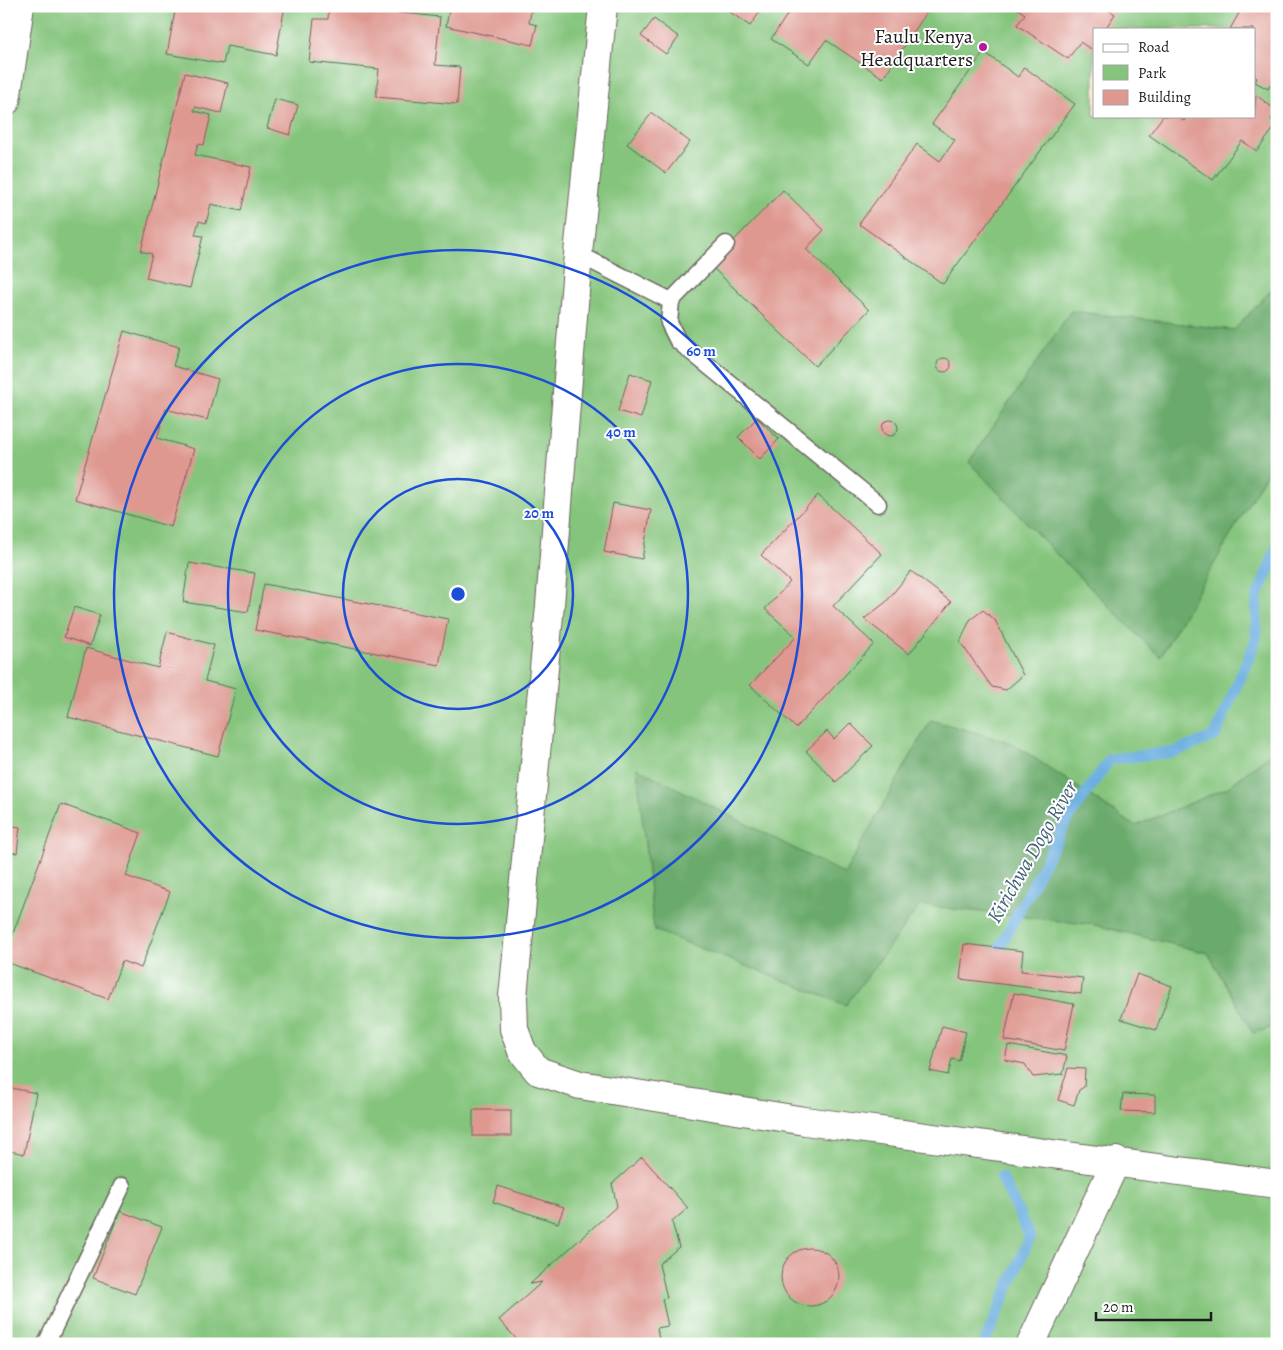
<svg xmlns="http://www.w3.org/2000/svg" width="1283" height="1350" viewBox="0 0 1283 1350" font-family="Alegreya,serif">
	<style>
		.green { fill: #84c47c; stroke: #50704c; fill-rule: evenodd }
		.forest { fill: #6baa6c; stroke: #446344 }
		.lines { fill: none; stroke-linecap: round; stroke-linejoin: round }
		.stream { stroke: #6baee0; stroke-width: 11 }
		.building { fill: #de9890 }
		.lane-casing { stroke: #69625b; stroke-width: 19 }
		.street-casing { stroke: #69625b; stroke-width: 30 }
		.lane { stroke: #fff; stroke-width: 16 }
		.street { stroke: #fff; stroke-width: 28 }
		.ring { fill: none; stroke: #1d4ed8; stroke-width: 2.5 }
		.poi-dot { fill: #b5179e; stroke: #fff; stroke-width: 2 }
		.labels { text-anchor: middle; stroke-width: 4; stroke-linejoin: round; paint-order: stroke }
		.poi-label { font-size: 20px; fill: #1c1c1c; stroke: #fff; text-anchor: end }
		.water-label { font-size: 21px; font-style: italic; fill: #405e74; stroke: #fff }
		.centre { fill: #1d4ed8; stroke: #fff; stroke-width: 2.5 }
		.ring-label { font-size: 15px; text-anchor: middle; font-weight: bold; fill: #1d4ed8; stroke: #fff; stroke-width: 4; stroke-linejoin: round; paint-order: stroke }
	</style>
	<rect width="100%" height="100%" fill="#fff"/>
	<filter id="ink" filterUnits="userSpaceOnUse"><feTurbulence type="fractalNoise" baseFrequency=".02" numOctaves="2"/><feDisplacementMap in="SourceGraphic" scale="10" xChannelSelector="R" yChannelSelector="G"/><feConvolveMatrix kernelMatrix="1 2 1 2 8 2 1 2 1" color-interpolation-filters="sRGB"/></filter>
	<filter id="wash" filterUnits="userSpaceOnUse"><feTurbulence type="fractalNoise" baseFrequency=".0096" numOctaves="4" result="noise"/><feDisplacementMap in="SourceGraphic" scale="20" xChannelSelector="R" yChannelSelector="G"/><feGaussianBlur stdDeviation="1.12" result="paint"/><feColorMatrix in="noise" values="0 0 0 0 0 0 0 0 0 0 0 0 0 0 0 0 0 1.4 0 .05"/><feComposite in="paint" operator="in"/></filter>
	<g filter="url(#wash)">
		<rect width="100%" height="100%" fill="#f8e5d1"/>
		<path class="green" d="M 6,6 L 1277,6 L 1277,1344 L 6,1344 ZM 1094,29 L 1254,29 L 1254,116 L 1094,116 Z"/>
		<g class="forest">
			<path d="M 1277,284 L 1277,455 L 1160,657 L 1061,559 L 969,462 L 1071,311 L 1234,330 Z"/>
			<path d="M 931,720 L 1012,743 L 1135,826 L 1227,788 L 1277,748 L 1277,1026 L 1253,1033 L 1208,953 L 1095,925 L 920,905 L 846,1005 L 654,930 L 637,768 L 844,874 Z"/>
		</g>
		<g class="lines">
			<g class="stream">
				<path d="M 1000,947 L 1066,822 L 1110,759 L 1174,752 L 1215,736 L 1256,640 L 1257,598 L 1277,547"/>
				<path d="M 984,1344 L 1030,1237 L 1001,1177"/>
			</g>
		</g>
		<g id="blocks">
			<g class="building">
				<path d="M 176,6 L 285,6 L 276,55 L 227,46 L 223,64 L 167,54 Z"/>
				<path d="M 329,6 L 392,6 L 392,12 L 440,17 L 435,65 L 460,67 L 457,104 L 376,97 L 379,69 L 309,62 L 314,19 L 328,19 Z"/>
				<path d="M 450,6 L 532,6 L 529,23 L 537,25 L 532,45 L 446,26 Z"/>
				<path d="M 729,6 L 764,6 L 750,26 L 727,10 Z"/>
				<path d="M 786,6 L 924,6 L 929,9 L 883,78 L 826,40 L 809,64 L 771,39 L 791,9 Z"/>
				<path d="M 1013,6 L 1108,6 L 1107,9 L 1115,14 L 1105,29 L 1094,29 L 1094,46 L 1092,50 L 1080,42 L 1068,59 L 1017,25 L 1025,14 Z"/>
				<path d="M 1243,6 L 1277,6 L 1277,74 L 1268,89 L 1255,82 L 1257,78 L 1254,76 L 1254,29 L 1230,29 Z"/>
				<path d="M 654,19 L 679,37 L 666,54 L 641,36 Z"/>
				<path d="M 984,52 L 1018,77 L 1024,67 L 1075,104 L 943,284 L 859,224 L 917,144 L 940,161 L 955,140 L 932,124 Z"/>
				<path d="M 185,73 L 228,83 L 221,113 L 195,107 L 194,111 L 211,115 L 204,145 L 198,144 L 195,155 L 251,167 L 241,211 L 211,204 L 206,223 L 199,221 L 195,235 L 203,236 L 190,288 L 146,278 L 152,254 L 141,251 Z"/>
				<path d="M 1256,95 L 1277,111 L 1271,119 L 1277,124 L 1257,151 L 1242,141 L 1213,180 L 1149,135 L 1163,116 L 1178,116 L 1184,121 L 1187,116 L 1254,116 Z"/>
				<path d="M 275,99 L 298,105 L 290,135 L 267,128 Z"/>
				<path d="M 652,113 L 690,142 L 666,173 L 627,144 Z"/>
				<path d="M 783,190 L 824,230 L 806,249 L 869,310 L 815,366 L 710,265 Z"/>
				<path d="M 124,331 L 179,347 L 173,366 L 218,379 L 207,420 L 166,409 L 157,438 L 194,449 L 171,527 L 75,499 Z"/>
				<circle cx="944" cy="365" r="7"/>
				<path d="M 630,373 L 652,380 L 641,418 L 618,411 Z"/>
				<path d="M 757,418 L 779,439 L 760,459 L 738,437 Z"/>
				<circle cx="890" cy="428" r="8"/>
				<path d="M 818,495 L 882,554 L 833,606 L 874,644 L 796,728 L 750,685 L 796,637 L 765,609 L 790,582 L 761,555 Z"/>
				<path d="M 613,503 L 651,510 L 642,559 L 604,552 Z"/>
				<path d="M 189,563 L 255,573 L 248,612 L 183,602 Z"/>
				<path d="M 911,571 L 951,602 L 909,654 L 864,619 L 886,602 Z"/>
				<path d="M 264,584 L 448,619 L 439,665 L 255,630 Z"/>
				<path d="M 74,607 L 100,615 L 90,646 L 64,637 Z"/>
				<path d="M 983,610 L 995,620 L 1023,675 L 1006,690 L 992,687 L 960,642 L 970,620 Z"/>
				<path d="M 167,632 L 214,645 L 205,681 L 236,689 L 218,756 L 68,717 L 86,648 L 158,668 Z"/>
				<path d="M 850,723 L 873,746 L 836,782 L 806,751 L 827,731 L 834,739 Z"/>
				<path d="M 61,804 L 141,833 L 126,876 L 170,892 L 141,968 L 122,961 L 108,999 L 6,962 L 6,952 Z"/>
				<path d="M 6,825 L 20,827 L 17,853 L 6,851 Z"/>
				<path d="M 964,944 L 1023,951 L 1021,971 L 1083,978 L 1081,994 L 960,979 Z"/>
				<path d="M 1137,974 L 1172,986 L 1156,1030 L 1121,1019 Z"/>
				<path d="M 1014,993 L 1074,1004 L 1064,1051 L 1004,1040 Z"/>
				<path d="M 942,1026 L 966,1032 L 959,1061 L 952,1059 L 948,1075 L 930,1071 Z"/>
				<path d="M 1008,1045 L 1067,1056 L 1063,1074 L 1033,1077 L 1025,1064 L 1005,1060 Z"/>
				<path d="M 1068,1068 L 1085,1069 L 1084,1087 L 1079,1090 L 1074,1105 L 1058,1100 Z"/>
				<path d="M 6,1087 L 36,1093 L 24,1154 L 6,1150 Z"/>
				<path d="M 1123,1094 L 1155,1095 L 1155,1112 L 1121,1111 Z"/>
				<rect x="473" y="1110" width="38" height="26"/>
				<path d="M 642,1157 L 688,1208 L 672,1222 L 679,1247 L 659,1264 L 667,1298 L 662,1299 L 668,1326 L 657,1328 L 660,1344 L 521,1344 L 499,1320 L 542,1282 L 530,1284 L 617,1206 L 612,1184 Z"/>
				<path d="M 498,1186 L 564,1207 L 558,1223 L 493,1202 Z"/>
				<path d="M 120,1211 L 162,1227 L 135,1294 L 93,1278 Z"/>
				<circle cx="810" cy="1277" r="29"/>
			</g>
		</g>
	</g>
	<g filter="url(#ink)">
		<use href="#blocks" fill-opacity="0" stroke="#69625b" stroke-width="1"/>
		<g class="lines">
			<defs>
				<g id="lane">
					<path d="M 726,244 L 671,301 L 669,323 L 678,341 L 878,504"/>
					<path d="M 578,254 L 671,301"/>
					<path d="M 46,1344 L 122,1186"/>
				</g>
				<g id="street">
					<path d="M 603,6 L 578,254 L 550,605 L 513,997 L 514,1029 L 522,1051 L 538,1071 L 580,1085 L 805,1121 L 1277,1184"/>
					<path d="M 6,101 L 20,6"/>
					<path d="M 1031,1344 L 1116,1161"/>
				</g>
			</defs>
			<use href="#lane" class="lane-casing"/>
			<use href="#street" class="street-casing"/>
			<use href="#lane" class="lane"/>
			<use href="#street" class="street"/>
		</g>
	</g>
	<g class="ring">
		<circle cx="458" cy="594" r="115"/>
		<circle cx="458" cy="594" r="230"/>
		<circle cx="458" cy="594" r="344"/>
	</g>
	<circle class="poi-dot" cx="983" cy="47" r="5"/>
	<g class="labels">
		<g class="poi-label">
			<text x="973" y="43">Faulu Kenya<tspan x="973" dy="23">Headquarters</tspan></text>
		</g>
		<g class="water-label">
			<text transform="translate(1032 852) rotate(-60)" y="7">Kirichwa Dogo River</text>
		</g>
	</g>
	<circle cx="458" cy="594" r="8" class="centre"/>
	<g class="ring-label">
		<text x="701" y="356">60 m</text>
		<text x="621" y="437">40 m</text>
		<text x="539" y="518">20 m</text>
	</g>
	<rect width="1283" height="1350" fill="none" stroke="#fff" stroke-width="25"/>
	<rect x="1093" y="28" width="162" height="90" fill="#ffffff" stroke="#a4a4a4"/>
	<rect x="1103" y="44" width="25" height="8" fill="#ffffff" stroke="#a4a4a4"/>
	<text x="1138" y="52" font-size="15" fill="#1c1c1c">Road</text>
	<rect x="1103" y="65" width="25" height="15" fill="#84c47c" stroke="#a4a4a4"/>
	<text x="1138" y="78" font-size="15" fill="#1c1c1c">Park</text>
	<rect x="1103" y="90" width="25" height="15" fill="#de9890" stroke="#a4a4a4"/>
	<text x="1138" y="102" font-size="15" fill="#1c1c1c">Building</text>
	<path d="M1096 1312v8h115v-8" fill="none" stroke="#1c1c1c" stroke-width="2.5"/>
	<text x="1103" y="1312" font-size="15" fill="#1c1c1c" stroke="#ffffff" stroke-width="4" paint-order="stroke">20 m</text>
</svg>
